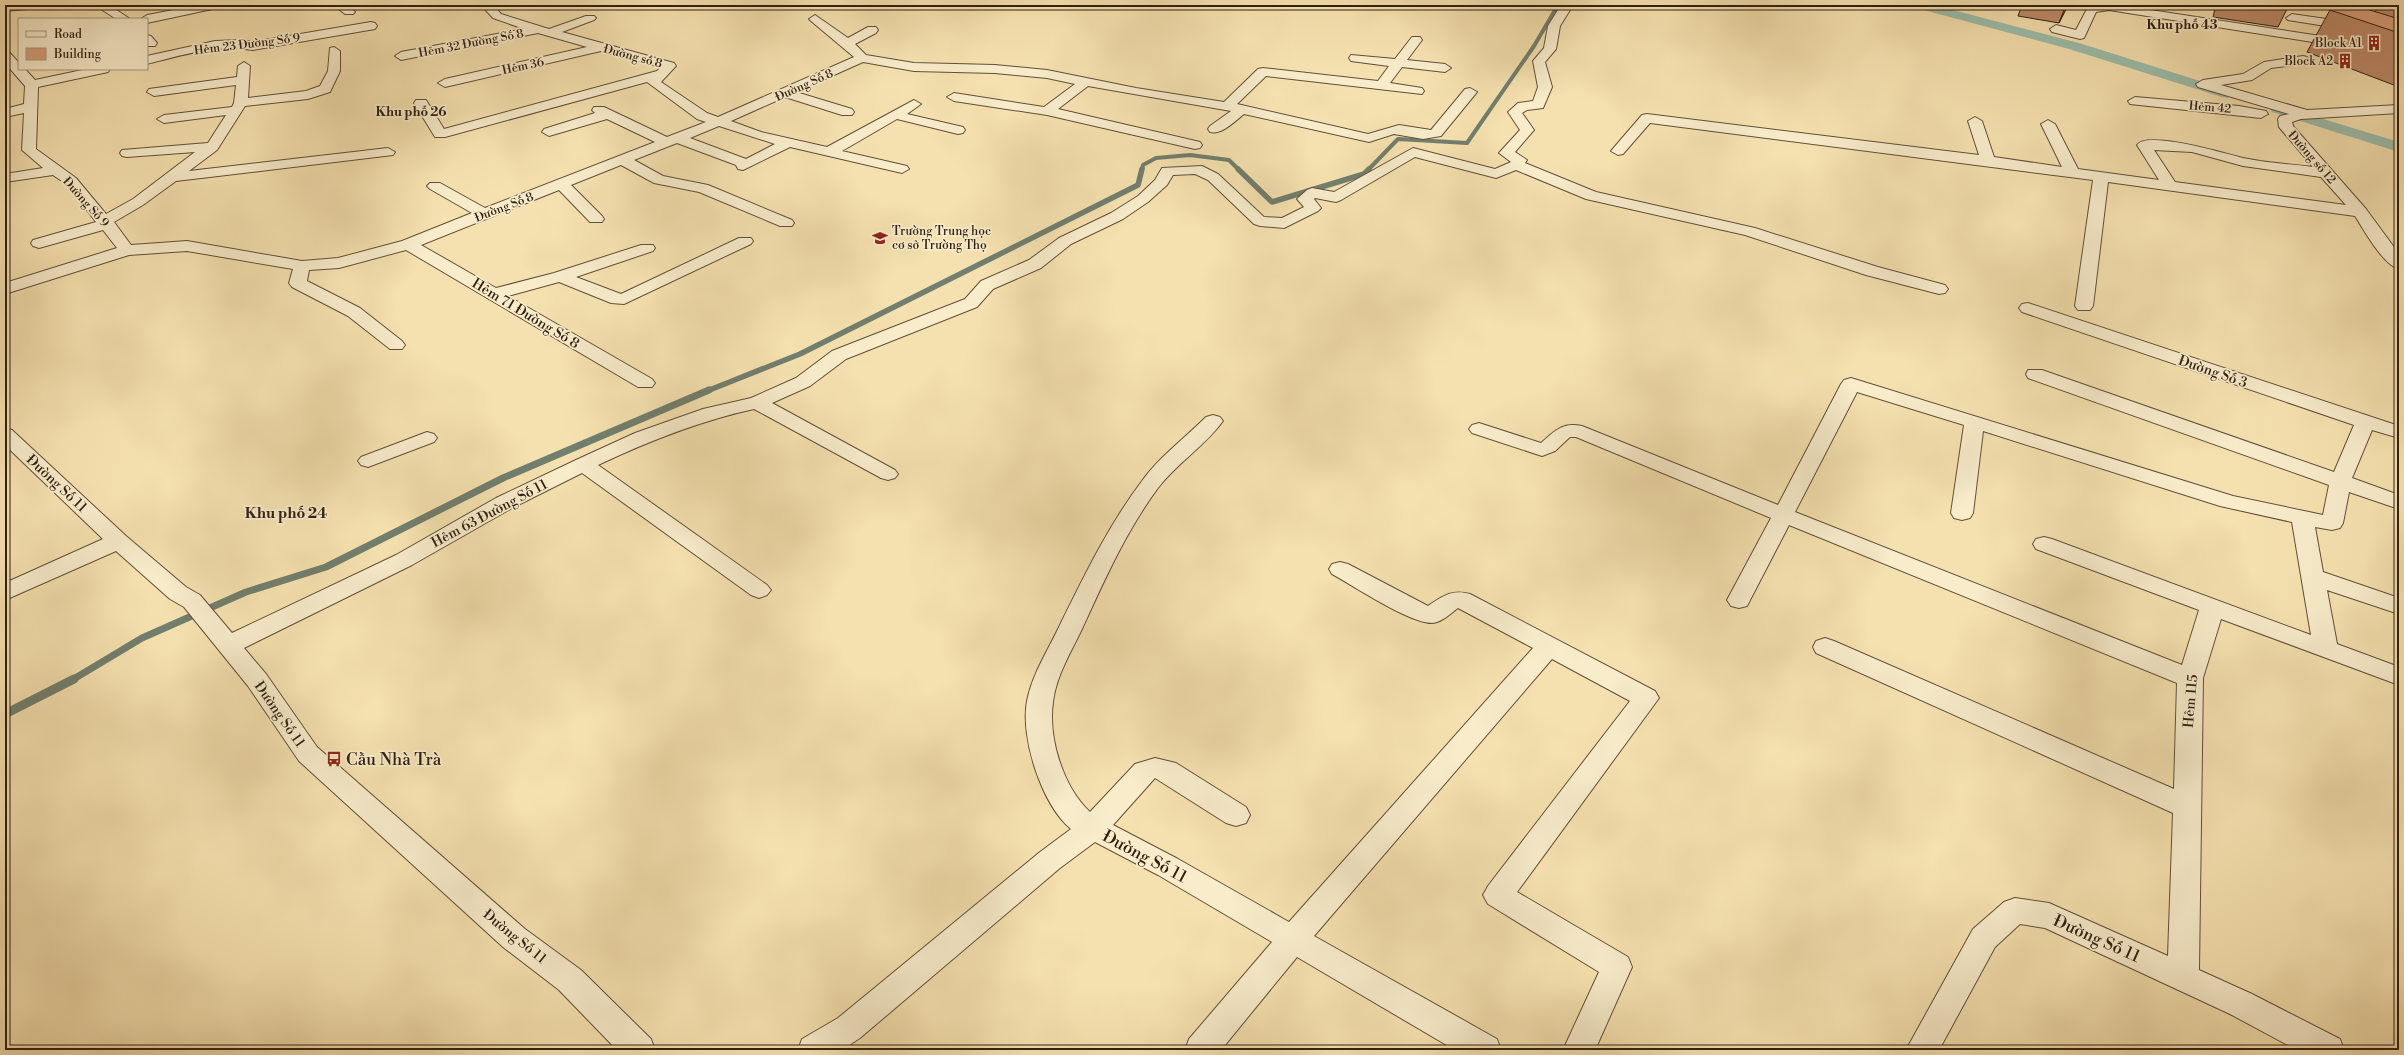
<svg xmlns="http://www.w3.org/2000/svg" width="2404" height="1055" viewBox="0 0 2404 1055" font-family="'Libre Bodoni',serif">
	<style>
		.lines { fill: none; stroke-linecap: round; stroke-linejoin: round }
		.stream-far3 { stroke: #717f6e; stroke-width: 4 }
		.stream-far2 { stroke: #717f6e; stroke-width: 5.5 }
		.stream-far1 { stroke: #717f6e; stroke-width: 7 }
		.stream { stroke: #717f6e; stroke-width: 9 }
		.canal { fill: #9cbeab; fill-rule: evenodd }
		.minor-casing { stroke: #615039; stroke-width: 2 }
		.minor { fill: #f8eccb; fill-rule: evenodd }
		.wall { fill: #bd8a69; stroke: #302012 }
		.shaded-wall { fill: #9a7055; stroke: #302012 }
		.building { fill: #dca07a; stroke: #302012 }
		.labels { text-anchor: middle; stroke-width: 3.5; stroke-linejoin: round; paint-order: stroke }
		.far-street-label { font-size: 12px; fill: #302012; stroke: #f8eccb }
		.far-poi-label { font-size: 12px; fill: #302012; stroke: #f8eccb; text-anchor: end }
		.far-neighbourhood-label { font-size: 13px; font-weight: bold; fill: #302012; stroke: #f8eccb }
		.street-label { font-size: 14px; fill: #302012; stroke: #f8eccb }
		.neighbourhood-label { font-size: 15px; font-weight: bold; fill: #302012; stroke: #f8eccb }
		.near-poi-label { font-size: 17px; fill: #302012; stroke: #f8eccb; text-anchor: start }
		.near-street-label { font-size: 17px; fill: #302012; stroke: #f8eccb }
	</style>
	<rect width="100%" height="100%" fill="#f5e1af"/>
	<filter id="stains"><feTurbulence type="fractalNoise" baseFrequency=".005" numOctaves="4"/><feColorMatrix values="0 0 0 0 .2 0 0 0 0 .09 0 0 0 0 .02 0 0 0 .5 -.17"/></filter>
	<radialGradient id="worn" r=".72"><stop offset=".6" stop-color="#630" stop-opacity="0"/><stop offset="1" stop-color="#630" stop-opacity=".3"/></radialGradient>
	<g class="lines">
		<g class="stream-far3">
			<path d="M 1142,170 L 1143,165 L 1156,158 L 1190,155 L 1229,160 L 1239,170"/>
			<path d="M 1368,170 L 1398,139 L 1467,143 L 1534,46 L 1558,5"/>
		</g>
		<g class="stream-far2">
			<path d="M 1238,169 L 1272,202 L 1364,174 L 1369,169"/>
			<path d="M 707,391 L 800,354 L 1138,185 L 1142,169"/>
		</g>
		<path class="stream-far1" d="M 72,680 L 142,638 L 246,592 L 326,567 L 503,478 L 709,390"/>
		<path class="stream" d="M 5,714 L 74,679"/>
		<g class="canal">
			<path d="M 1914,5 L 1934,5 L 2079,43 L 2232,91 L 2234,94 L 2227,98 L 2222,97 L 2069,49 L 1916,8 Z"/>
			<path d="M 2277,105 L 2399,142 L 2399,152 L 2272,112 L 2270,109 Z"/>
		</g>
		<defs>
			<g id="minor">
				<path d="M 5,5 L 45,5 L 39,8 L 5,11 Z"/>
				<path d="M 95,5 L 109,5 L 130,19 L 116,19 Z"/>
				<path d="M 200,5 L 223,5 L 217,8 L 147,23 L 147,19 L 141,19 L 147,15 Z"/>
				<path d="M 334,5 L 347,5 L 355,12 L 353,14 L 345,14 Z"/>
				<path d="M 481,5 L 493,5 L 501,14 L 549,29 L 586,16 L 594,16 L 596,18 L 594,20 L 562,32 L 674,63 L 676,66 L 661,82 L 707,113 L 718,117 L 854,57 L 811,21 L 809,19 L 815,15 L 848,38 L 868,27 L 876,27 L 878,30 L 876,33 L 855,44 L 866,55 L 914,63 L 995,65 L 1047,70 L 1136,88 L 1224,102 L 1258,69 L 1263,68 L 1378,81 L 1389,66 L 1351,61 L 1349,58 L 1351,55 L 1395,59 L 1412,37 L 1420,37 L 1422,40 L 1407,60 L 1445,64 L 1451,68 L 1445,72 L 1402,67 L 1390,83 L 1422,88 L 1424,91 L 1422,94 L 1266,76 L 1237,104 L 1368,134 L 1399,125 L 1431,130 L 1465,89 L 1470,88 L 1477,92 L 1441,136 L 1423,139 L 1394,134 L 1369,142 L 1244,114 C 1235,121 1222,135 1210,132 L 1208,129 L 1210,126 L 1231,111 L 1088,86 L 1058,109 L 1200,142 L 1202,145 L 1200,148 L 1195,149 L 1047,115 L 954,101 L 947,97 L 954,93 L 1044,107 L 1075,84 L 1047,78 L 995,73 L 914,71 L 863,62 L 796,92 L 852,109 L 854,112 L 852,115 L 842,115 L 785,97 L 731,121 L 761,132 L 827,147 L 914,100 L 921,104 L 907,114 L 963,127 L 965,130 L 963,133 L 958,134 L 897,119 L 842,151 L 907,166 L 909,169 L 902,173 L 790,147 L 743,170 L 738,169 L 736,165 L 677,143 L 634,160 L 663,176 L 708,185 L 792,220 L 794,223 L 792,226 L 780,226 L 699,192 L 654,183 L 621,165 L 571,185 L 602,216 L 604,219 L 602,222 L 590,222 L 559,190 L 421,245 L 496,288 L 554,273 L 641,245 L 653,245 L 655,248 L 653,251 L 576,277 L 621,294 L 739,238 L 751,238 L 753,241 L 751,244 L 624,304 L 611,303 L 559,282 L 508,296 L 652,379 L 655,383 L 652,387 L 638,387 L 406,250 L 339,268 L 309,270 L 307,281 L 360,308 L 402,341 L 405,345 L 402,349 L 390,349 L 348,316 L 292,287 L 289,283 L 293,269 L 187,251 L 129,255 L 5,294 L 5,283 L 117,248 L 103,230 L 39,248 L 33,246 L 31,243 L 33,240 L 96,222 L 66,184 L 53,175 L 5,182 L 5,174 L 43,168 L 22,150 L 24,113 L 5,117 L 5,109 L 24,104 L 25,86 L 5,63 L 5,51 L 9,52 L 19,63 L 19,69 L 25,69 L 35,80 L 87,69 L 110,69 L 108,72 L 38,87 L 36,149 L 76,178 L 106,214 L 133,199 L 195,152 L 127,157 L 122,156 L 120,153 L 122,150 L 208,143 L 226,115 L 164,123 L 157,119 L 164,115 L 232,107 L 234,103 L 236,85 L 154,96 L 147,92 L 149,89 L 237,77 L 238,66 L 244,62 L 250,66 L 248,98 L 306,91 L 320,86 L 328,71 L 330,48 L 334,47 L 340,51 L 340,71 L 330,92 L 308,99 L 245,106 L 217,150 L 189,171 L 388,148 L 395,152 L 393,155 L 176,181 L 143,205 L 114,222 L 131,245 L 187,241 L 302,261 L 338,258 L 402,241 L 472,213 L 430,189 L 427,186 L 430,183 L 440,183 L 485,208 L 655,142 L 607,119 L 549,136 L 542,132 L 544,129 L 595,113 L 592,110 L 594,107 L 604,107 L 667,137 L 706,122 L 697,119 L 647,82 L 445,137 L 435,137 L 414,103 L 416,100 L 426,100 L 444,129 L 657,71 L 661,67 L 601,51 L 445,87 L 438,83 L 445,79 L 587,47 L 538,33 L 401,60 L 395,56 L 401,52 L 524,29 L 493,18 ZM 719,126 L 775,144 L 746,159 L 690,138 Z"/>
				<path d="M 1561,5 L 1573,5 L 1560,26 L 1556,49 L 1545,62 L 1552,87 L 1543,108 L 1527,110 L 1522,113 L 1534,130 L 1515,152 L 1527,160 L 1525,163 L 1596,192 L 1755,228 L 1878,267 L 1945,285 L 1948,289 L 1945,293 L 1939,294 L 1866,275 L 1745,235 L 1586,199 L 1516,170 L 1496,178 L 1415,157 L 1341,200 L 1336,202 L 1315,198 L 1314,199 L 1321,208 L 1318,211 L 1284,228 L 1260,226 L 1254,224 L 1208,180 L 1195,174 L 1173,175 L 1167,185 L 1148,202 L 1123,219 L 1071,244 L 1041,268 L 993,289 L 977,307 L 846,359 L 810,386 L 772,403 L 895,470 L 898,474 L 895,478 L 888,480 L 881,478 L 754,409 C 699,421 649,441 598,465 L 767,585 L 771,590 L 767,595 L 759,598 L 751,595 L 582,473 L 512,508 L 412,565 L 244,648 L 266,674 L 317,747 L 525,929 L 581,970 L 651,1039 L 655,1050 L 617,1050 L 559,990 L 503,947 L 299,761 L 248,686 L 184,607 L 170,599 L 116,551 L 5,600 L 5,583 L 103,539 L 5,445 L 5,428 L 12,430 L 126,536 L 186,587 L 200,595 L 232,633 L 396,555 L 496,498 L 576,460 L 635,433 L 703,409 L 751,398 L 796,378 L 832,351 L 965,299 L 981,281 L 1029,260 L 1059,238 L 1111,213 L 1138,196 L 1155,180 L 1162,168 L 1202,166 L 1218,174 L 1264,217 L 1282,218 L 1304,207 L 1297,199 L 1307,190 L 1312,188 L 1334,192 L 1413,148 L 1495,169 L 1511,162 L 1499,153 L 1520,130 L 1508,112 L 1518,103 L 1533,101 L 1538,87 L 1533,61 L 1544,48 L 1548,26 Z"/>
				<path d="M 2097,5 L 2118,5 L 2327,37 L 2399,61 L 2399,69 L 2325,44 L 2109,10 L 2096,12 L 2084,38 L 2080,39 L 2052,32 L 2050,29 L 2056,25 L 2076,30 L 2088,7 Z"/>
				<path d="M 2292,14 L 2340,21 L 2399,39 L 2399,47 L 2338,28 L 2288,20 L 2286,18 Z"/>
				<path d="M 371,22 L 375,23 L 377,26 L 375,29 L 253,50 C 217,44 182,55 147,64 L 147,56 L 215,41 L 241,40 L 253,42 Z"/>
				<path d="M 147,35 L 151,36 L 157,43 L 155,46 L 147,46 Z"/>
				<path d="M 2303,56 L 2307,57 L 2309,60 L 2307,63 L 2271,68 L 2252,80 L 2221,85 L 2307,110 L 2399,105 L 2399,113 L 2301,119 L 2292,122 L 2293,126 L 2366,209 L 2399,254 L 2399,269 C 2383,265 2364,230 2355,216 L 2108,182 L 2093,306 L 2090,310 L 2078,310 L 2075,306 L 2093,180 L 1650,123 L 1623,154 L 1618,155 L 1611,151 L 1642,115 L 1647,114 L 1979,155 L 1968,121 L 1975,117 L 1982,121 L 1994,157 L 2062,167 L 2041,124 L 2048,120 L 2055,124 L 2078,169 L 2159,180 L 2137,145 C 2147,130 2226,154 2243,158 C 2266,163 2290,164 2313,167 L 2279,127 L 2278,119 L 2280,116 L 2289,114 L 2198,87 L 2196,84 L 2203,80 L 2243,74 L 2264,62 ZM 2154,150 L 2192,152 L 2243,166 L 2321,177 L 2346,205 L 2175,182 Z"/>
				<path d="M 2135,97 L 2239,106 L 2266,111 L 2268,114 L 2261,118 L 2130,104 L 2128,101 Z"/>
				<path d="M 2028,303 L 2399,426 L 2399,438 L 2372,430 L 2352,478 L 2399,495 L 2399,509 L 2349,492 L 2343,523 L 2340,528 L 2332,530 L 2315,527 L 2323,572 L 2399,598 L 2399,614 L 2327,590 L 2337,644 L 2399,667 L 2399,685 L 2221,619 L 2203,678 L 2199,970 L 2252,994 L 2340,1039 L 2344,1050 L 2297,1050 L 2230,1014 L 2045,928 L 2020,924 L 1995,947 L 1939,1050 L 1906,1050 L 1973,929 L 2004,902 L 2015,898 L 2049,903 L 2168,956 L 2173,813 L 1816,653 L 1813,647 L 1816,641 L 1825,638 L 1834,641 L 2174,789 L 2177,683 L 1789,525 L 1747,606 L 1739,608 L 1731,606 L 1727,600 L 1771,518 L 1576,437 L 1570,437 L 1555,451 L 1542,456 L 1472,433 L 1469,429 L 1472,425 L 1479,423 L 1541,443 C 1555,431 1562,422 1582,426 L 1778,505 L 1841,384 L 1844,380 L 1851,378 L 2233,496 L 2323,515 L 2329,485 L 2028,378 L 2026,374 L 2028,370 L 2042,370 L 2334,472 L 2354,425 L 2022,312 L 2019,308 L 2022,304 ZM 1857,392 L 1964,425 L 1951,513 L 1954,518 L 1962,520 L 1970,518 L 1973,513 L 1983,431 L 2220,506 L 2292,522 L 2311,635 L 2052,539 L 2044,537 L 2036,539 L 2033,544 L 2036,549 L 2199,610 L 2182,665 L 1795,512 Z"/>
				<path d="M 1213,415 L 1220,417 L 1223,421 C 1205,446 1176,464 1158,488 C 1126,531 1104,581 1082,629 C 1071,652 1056,676 1053,702 C 1048,738 1063,787 1090,812 L 1135,764 L 1155,758 L 1176,763 L 1246,807 L 1250,815 L 1246,823 L 1236,826 L 1226,823 L 1155,778 L 1113,825 L 1178,859 L 1289,922 L 1533,648 L 1458,608 C 1451,613 1441,623 1432,623 C 1409,623 1354,586 1332,574 L 1329,569 L 1332,564 L 1340,562 L 1348,564 L 1428,606 C 1443,596 1452,589 1470,594 L 1655,691 L 1659,698 L 1517,892 L 1628,957 L 1632,967 L 1595,1050 L 1563,1050 L 1599,972 L 1488,904 L 1483,895 L 1488,886 L 1630,701 L 1552,659 L 1314,936 L 1497,1039 L 1501,1050 L 1455,1050 L 1297,957 L 1221,1050 L 1185,1050 L 1189,1039 L 1272,942 L 1158,875 L 1095,842 L 1060,868 L 860,1038 L 842,1050 L 798,1050 L 802,1039 L 838,1018 L 1040,852 L 1071,829 C 1042,805 1020,738 1027,701 C 1032,675 1047,652 1058,629 C 1083,578 1108,526 1142,481 C 1158,458 1186,437 1206,417 Z"/>
				<path d="M 427,432 L 434,434 L 437,438 L 434,442 L 368,467 L 361,465 L 358,461 L 361,457 Z"/>
			</g>
		</defs>
		<use href="#minor" class="minor-casing"/>
		<use href="#minor" class="minor"/>
	</g>
	<g class="wall">
		<path d="M 2022,5 L 2068,5 L 2059,23 L 2018,16 Z"/>
		<path d="M 2141,5 L 2169,5 L 2167,9 Z"/>
		<path d="M 2216,5 L 2289,5 L 2278,27 L 2213,17 Z"/>
		<path d="M 2379,5 L 2399,5 L 2399,87 L 2307,52 L 2330,10 L 2375,12 Z"/>
	</g>
	<path class="shaded-wall" d="M 2066,5 L 2068,5 L 2059,23 Z"/>
	<g class="building">
		<path d="M 2386,5 L 2399,5 L 2399,9 Z"/>
		<path d="M 2357,6 L 2399,19 L 2399,33 L 2330,10 Z"/>
	</g>
	<defs>
		<symbol id="building-bare" viewBox="-9 -9 18 18"><path d="M-4-6H4V6H1V3H-1V6H-4ZM-2.5-4.3h1.7v1.8h-1.7ZM.8-4.3h1.7v1.8H.8ZM-2.5-1h1.7V.8h-1.7ZM.8-1h1.7V.8H.8Z" fill="#8f2418" stroke="#f8eccb" stroke-width="2.5" paint-order="stroke"/></symbol>
		<symbol id="school-bare" viewBox="-9 -9 18 18"><path d="M0-5L7-2L0 1L-7-2ZM-4 1L0 2.5L4 1V4Q0 6-4 4Z" fill="#8f2418" stroke="#f8eccb" stroke-width="2.5" paint-order="stroke"/></symbol>
		<symbol id="bus-bare" viewBox="-9 -9 18 18"><path d="M-5-6H5V4H4V6H2V4H-2V6H-4V4H-5ZM-3.5-4V0h7V-4ZM-3.5 1.2v1.5H-2V1.2ZM2 1.2v1.5H3.5V1.2Z" fill="#8f2418" stroke="#f8eccb" stroke-width="2.5" paint-order="stroke"/></symbol>
	</defs>
	<g fill-rule="evenodd">
		<use href="#building-bare" x="2363" y="32" width="22" height="22"/>
		<use href="#building-bare" x="2334" y="50" width="22" height="22"/>
		<use href="#school-bare" x="869" y="227" width="22" height="22"/>
		<use href="#bus-bare" x="323" y="748" width="22" height="22"/>
	</g>
	<g class="labels">
		<g class="far-street-label">
			<text transform="translate(471 43) rotate(-11)" y="4">Hẻm 32 Đường Số 8</text>
			<text transform="translate(247 44) rotate(-7)" y="4">Hẻm 23 Đường Số 9</text>
			<text transform="translate(633 56) rotate(15)" y="4">Đường số 8</text>
			<text transform="translate(523 66) rotate(-12)" y="4">Hẻm 36</text>
			<text transform="translate(804 85) rotate(-24)" y="4">Đường Số 8</text>
			<text transform="translate(2210 107) rotate(5)" y="4">Hẻm 42</text>
			<text transform="translate(2312 157) rotate(49)" y="4">Đường số 12</text>
			<text transform="translate(86 202) rotate(48)" y="4">Đường Số 9</text>
			<text transform="translate(504 207) rotate(-21)" y="4">Đường Số 8</text>
		</g>
		<g class="far-poi-label">
			<text x="2362" y="47">Block A1</text>
			<text x="2333" y="65">Block A2</text>
			<text x="892" y="235" text-anchor="start">Trường Trung học<tspan x="892" dy="14">cơ sở Trường Thọ</tspan></text>
		</g>
		<g class="far-neighbourhood-label">
			<text x="2182" y="29">Khu phố 43</text>
			<text x="411" y="116">Khu phố 26</text>
		</g>
		<g class="street-label">
			<text transform="translate(526 313) rotate(31)" y="5">Hẻm 71 Đường Số 8</text>
			<text transform="translate(2213 371) rotate(19)" y="5">Đường Số 3</text>
			<text transform="translate(57 483) rotate(43)" y="5">Đường Số 11</text>
			<text transform="translate(489 513) rotate(-28)" y="5">Hẻm 63 Đường Số 11</text>
			<text transform="translate(2190 701) rotate(-85)" y="5">Hẻm 115</text>
			<text transform="translate(280 714) rotate(55)" y="5">Đường Số 11</text>
			<text transform="translate(515 936) rotate(39)" y="5">Đường Số 11</text>
		</g>
		<g class="neighbourhood-label">
			<text x="286" y="518">Khu phố 24</text>
		</g>
		<g class="near-poi-label">
			<text x="346" y="765">Cầu Nhà Trà</text>
		</g>
		<g class="near-street-label">
			<text transform="translate(1145 856) rotate(28)" y="6">Đường Số 11</text>
			<text transform="translate(2097 938) rotate(24)" y="6">Đường Số 11</text>
		</g>
	</g>
	<rect width="2404" height="1055" fill="none" stroke="#f5e1af" stroke-width="20"/>
	<rect x="6" y="6" width="2392" height="1043" fill="none" stroke="#302012" stroke-width="2"/>
	<rect x="10" y="10" width="2384" height="1035" fill="none" stroke="#302012"/>
	<rect x="18" y="18" width="130" height="52" fill="#f8eccb" stroke="#a89a81"/>
	<rect x="26" y="31" width="20" height="6" fill="#f8eccb" stroke="#a89a81"/>
	<text x="54" y="38" font-size="12" fill="#302012">Road</text>
	<rect x="26" y="48" width="20" height="12" fill="#dca07a" stroke="#a89a81"/>
	<text x="54" y="58" font-size="12" fill="#302012">Building</text>
	<rect width="100%" height="100%" filter="url(#stains)"/>
	<rect width="100%" height="100%" fill="url(#worn)"/>
</svg>
